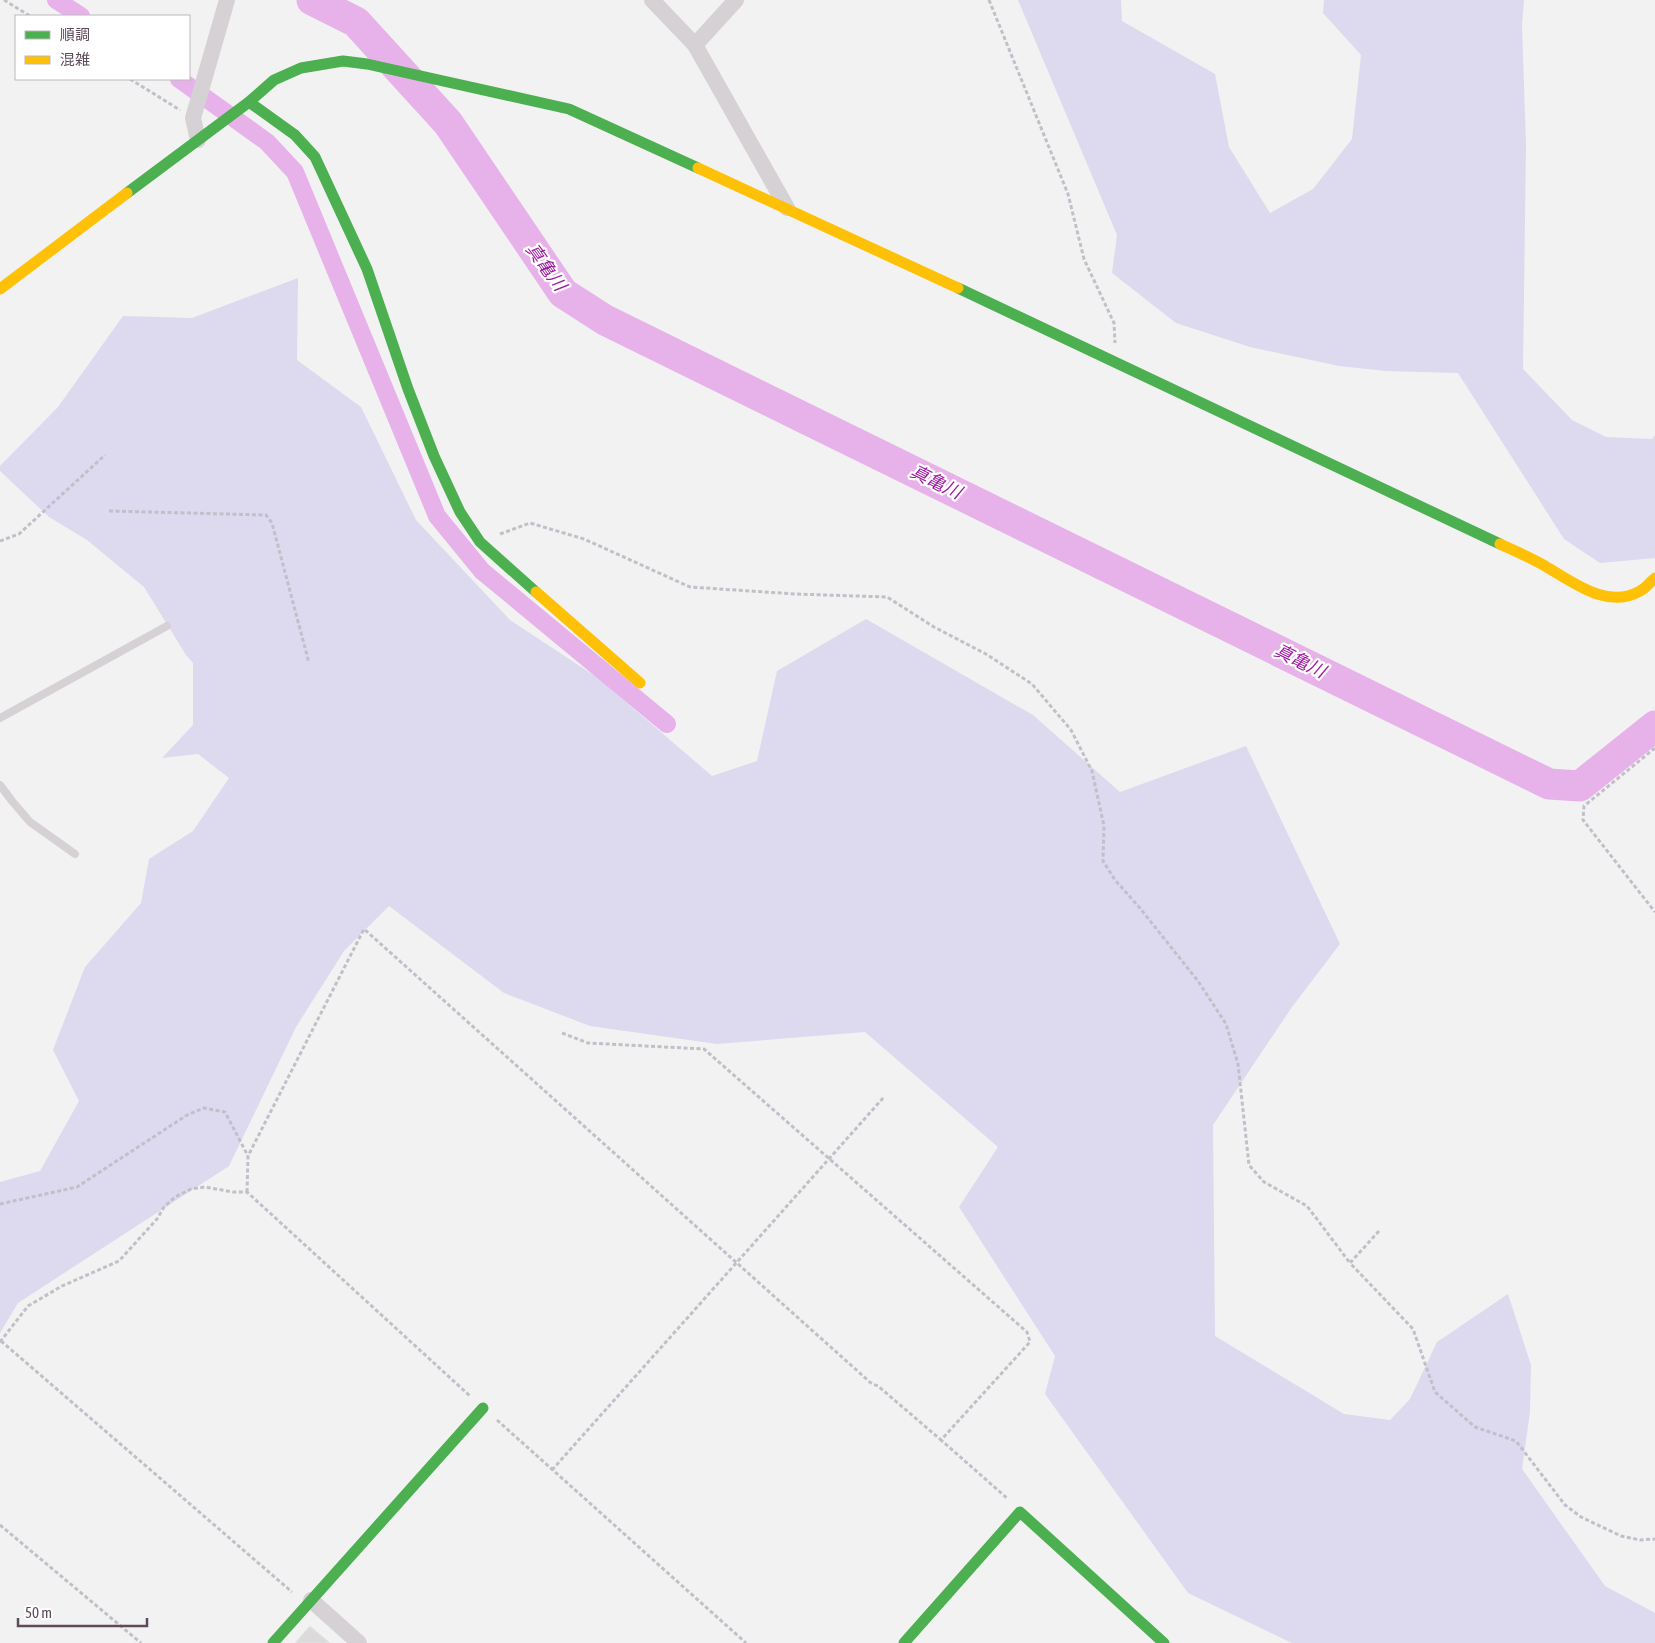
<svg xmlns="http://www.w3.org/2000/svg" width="1655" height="1643" viewBox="0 0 1655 1643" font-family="'Asap Condensed','Noto Sans JP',sans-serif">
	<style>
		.green { fill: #ddd9ef }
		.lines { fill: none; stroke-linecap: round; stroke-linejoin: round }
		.canal { stroke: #e7b2e9; stroke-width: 18 }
		.river { stroke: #e7b2e9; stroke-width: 31 }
		.building { fill: #dcdadb; stroke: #e5e4e4 }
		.path { stroke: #c3bfc9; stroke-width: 3; stroke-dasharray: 4 2.5; stroke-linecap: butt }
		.lane { stroke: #d5d1d4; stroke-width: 8 }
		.street { stroke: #d5d1d4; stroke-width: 16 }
		.fast { stroke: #4caf50; stroke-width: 11 }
		.slow { stroke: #ffc107; stroke-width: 11 }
		.labels { text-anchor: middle; stroke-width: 4.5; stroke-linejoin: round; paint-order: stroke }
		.water-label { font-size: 18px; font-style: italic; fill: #9d1aa1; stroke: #fff }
	</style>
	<rect width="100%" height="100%" fill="#f2f2f2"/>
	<g class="green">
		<path d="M 1018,0 L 1121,0 L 1122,21 L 1215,74 L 1229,147 L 1270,213 L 1313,189 L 1352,139 L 1361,55 L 1323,13 L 1324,0 L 1524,0 L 1522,24 L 1526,146 L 1523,369 L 1572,420 L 1606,437 L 1652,439 L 1655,435 L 1655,558 L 1600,563 L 1564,539 L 1458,373 L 1386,371 L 1339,366 L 1250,347 L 1176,323 L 1112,273 L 1117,235 Z"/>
		<path d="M 298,278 L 297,360 L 361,407 L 416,520 L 510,620 L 598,678 L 712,776 L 757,761 L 777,671 L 866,619 L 1033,715 L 1120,792 L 1246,746 L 1340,944 L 1292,1007 L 1213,1125 L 1215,1336 L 1344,1414 L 1390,1420 L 1410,1399 L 1437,1342 L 1508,1294 L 1531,1365 L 1530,1412 L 1522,1469 L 1605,1586 L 1655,1613 L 1655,1643 L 1292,1643 L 1188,1593 L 1045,1394 L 1055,1356 L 959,1207 L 998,1147 L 865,1032 L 717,1044 L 590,1026 L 504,993 L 389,906 L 344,951 L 296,1027 L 229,1166 L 18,1303 L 0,1333 L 0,1182 L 40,1171 L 79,1101 L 53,1050 L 85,967 L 141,903 L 149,859 L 193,831 L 229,778 L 198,754 L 162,758 L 193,725 L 193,663 L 186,655 L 144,587 L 87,540 L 49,517 L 0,471 L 0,466 L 58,407 L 123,316 L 192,318 Z"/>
	</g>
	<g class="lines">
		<g class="canal">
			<path d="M 56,0 L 81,16"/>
			<path d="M 179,79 L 267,142 L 295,172 L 437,516 L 482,571 L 667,724"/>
		</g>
		<path class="river" d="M 312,0 L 356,22 L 448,123 L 563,293 L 605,320 L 1549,784 L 1580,786 L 1655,726"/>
	</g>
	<path class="building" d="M 310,1626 L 330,1643 L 295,1643 Z"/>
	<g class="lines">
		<g class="path">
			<path d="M 4,0 L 30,16"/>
			<path d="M 989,0 L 1068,194 L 1084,259 L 1114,323 L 1115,343"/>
			<path d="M 130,79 L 180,110"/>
			<path d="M 109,511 L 266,515 L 272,523 L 309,663"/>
			<path d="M 500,534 L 530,523 L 584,539 L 690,587 L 795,594 L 887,597 L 934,627 L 986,654 L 1032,684 L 1071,730 L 1092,771 L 1104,826 L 1103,861 L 1115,880 L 1139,907 L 1198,981 L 1226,1024 L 1238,1064 L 1249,1165 L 1264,1182 L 1307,1206 L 1350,1263"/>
			<path d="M 0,541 L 19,534 L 105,455"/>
			<path d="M 1655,748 L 1584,806 L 1583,820 L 1655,912"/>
			<path d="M 562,1033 L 588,1043 L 704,1049 L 1027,1332 L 1030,1342 L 941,1440 L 1008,1499"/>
			<path d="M 247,1192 L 248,1156 L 364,929 L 872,1384 L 878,1386 L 941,1440"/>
			<path d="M 0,1204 L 77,1187 L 187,1115 L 204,1108 L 225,1112 L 248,1156"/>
			<path d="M 1379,1231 L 1350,1263 L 1413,1329 L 1435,1392 L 1475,1427 L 1516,1441 L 1565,1505 L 1581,1517 L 1621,1536 L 1640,1540 L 1655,1539"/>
			<path d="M 1,1341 L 292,1592"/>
			<path d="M 0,1342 L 28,1306 L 62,1286 L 119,1261 L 157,1219 L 164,1207 L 175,1197 L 191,1189 L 205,1187 L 233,1192 L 247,1192 L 470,1396"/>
			<path d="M 497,1420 L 746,1643"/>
			<path d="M 552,1470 L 884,1097"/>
			<path d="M 0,1525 L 141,1643"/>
		</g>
		<g class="lane">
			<path d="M 0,718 L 167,626"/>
			<path d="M 0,785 L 12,801 L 30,822 L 75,854"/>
		</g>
		<g class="street">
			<path d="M 652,0 L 695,45 L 787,208"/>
			<path d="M 695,45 L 736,0"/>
			<path d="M 198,140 L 193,118 L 227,0"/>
			<path d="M 311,1600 L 359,1643"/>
		</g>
		<g class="fast">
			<path d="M 249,102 L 295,135 L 315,157 L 367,269 L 408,389 L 434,456 L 460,512 L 480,542 L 536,592"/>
			<path d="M 127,193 L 249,102 L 274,80 L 301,68 L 343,61 L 367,64 L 569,109 L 698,168"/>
			<path d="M 958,288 L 1500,544"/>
			<path d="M 273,1643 L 483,1408"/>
			<path d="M 904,1643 L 1020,1512 L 1164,1643"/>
		</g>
		<g class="slow">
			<path d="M 698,168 L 958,288"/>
			<path d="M 0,289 L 127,193"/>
			<path d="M 1500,544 C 1515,551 1531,558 1545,566 C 1573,582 1607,610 1640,591 C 1646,588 1650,582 1655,578"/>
			<path d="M 536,592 L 640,683"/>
		</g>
	</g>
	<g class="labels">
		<g class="water-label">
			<text transform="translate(546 267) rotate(54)" y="6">真亀川</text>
			<text transform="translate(936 482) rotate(26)" y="6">真亀川</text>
			<text transform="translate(1300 661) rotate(26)" y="6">真亀川</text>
		</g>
	</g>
	<rect x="15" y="15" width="175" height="65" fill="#ffffff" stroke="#beb7bd"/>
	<rect x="25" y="31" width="25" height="8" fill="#4caf50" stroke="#beb7bd"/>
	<text x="60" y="40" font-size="15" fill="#5d4b59">順調</text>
	<rect x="25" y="56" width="25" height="8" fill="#ffc107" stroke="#beb7bd"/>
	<text x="60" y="65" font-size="15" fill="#5d4b59">混雑</text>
	<path d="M18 1618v8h129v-8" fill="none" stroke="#5d4b59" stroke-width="2.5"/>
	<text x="25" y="1618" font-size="15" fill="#5d4b59" stroke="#ffffff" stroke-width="4" paint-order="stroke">50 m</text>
</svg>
